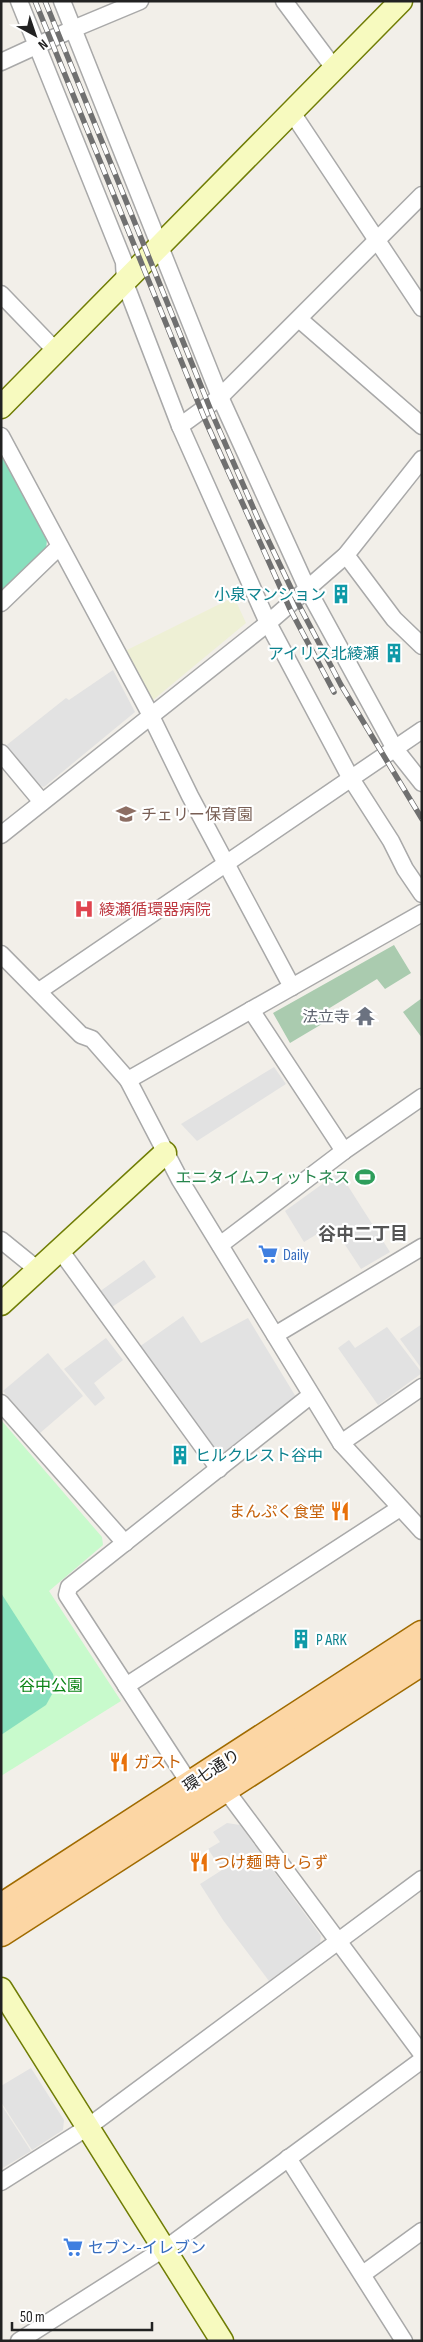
<svg xmlns="http://www.w3.org/2000/svg" width="423" height="2342" viewBox="0 0 423 2342" font-family="'Sofia Sans Condensed','Noto Sans JP',sans-serif">
	<style>
		.farmland { fill: #eef0d5 }
		.cemetery { fill: #aacbaf }
		.park { fill: #c8facc }
		.pitch { fill: #88e0be }
		.parking { fill: #e2e2e2 }
		.lines { fill: none; stroke-linecap: round; stroke-linejoin: round }
		.street-casing { stroke: #a9a9a9; stroke-width: 19 }
		.secondary-casing { stroke: #707d05; stroke-width: 25 }
		.primary-casing { stroke: #a06b00; stroke-width: 29 }
		.street { stroke: #fff; stroke-width: 16 }
		.secondary { stroke: #f7fabf; stroke-width: 22 }
		.primary { stroke: #fcd6a4; stroke-width: 26 }
		.rail-casing { stroke: #707070; stroke-width: 5.5 }
		.rail { stroke: #fff; stroke-width: 4; stroke-dasharray: 11; stroke-linecap: butt }
		.labels { text-anchor: middle; stroke-width: 4.5; stroke-linejoin: round; paint-order: stroke }
		.culture-label { font-size: 16px; fill: #0d838f; stroke: #fff; text-anchor: end }
		.education-label { font-size: 16px; fill: #785e54; stroke: #fff; text-anchor: start }
		.health-label { font-size: 16px; fill: #be3a42; stroke: #fff; text-anchor: start }
		.worship-label { font-size: 16px; fill: #5b616d; stroke: #fff; text-anchor: end }
		.leisure-label { font-size: 16px; fill: #27864d; stroke: #fff; text-anchor: end }
		.shop-label { font-size: 16px; fill: #366cbe; stroke: #fff; text-anchor: start }
		.food-label { font-size: 16px; fill: #c56008; stroke: #fff; text-anchor: start }
		.park-label { font-size: 16px; fill: #0c8416; stroke: #fff }
		.street-label { font-size: 16px; fill: #222; stroke: #fff }
		.neighbourhood-label { font-size: 18px; font-weight: bold; fill: #555; stroke: #fff }
	</style>
	<rect width="100%" height="100%" fill="#f2efe9"/>
	<path class="farmland" d="M 234,597 L 246,623 L 153,700 L 125,651 Z"/>
	<g class="cemetery">
		<path d="M 394,945 L 411,973 L 385,989 L 377,979 L 328,1009 L 332,1018 L 290,1043 L 273,1013 Z"/>
		<path d="M 422,998 L 422,1038 L 403,1012 Z"/>
	</g>
	<path class="park" d="M 1,1420 L 102,1537 L 103,1545 L 49,1591 L 121,1701 L 1,1776 Z"/>
	<g class="pitch">
		<path d="M 1,449 L 47,539 L 46,551 L 1,594 Z"/>
		<path d="M 1,1593 L 53,1674 L 56,1687 L 46,1705 L 1,1735 Z"/>
	</g>
	<g class="parking">
		<path d="M 113,670 L 135,712 L 44,787 L 36,784 L 3,748 L 66,698 L 69,700 Z"/>
		<path d="M 274,1067 L 286,1084 L 197,1141 L 181,1124 Z"/>
		<path d="M 339,1172 L 390,1252 L 361,1269 L 332,1225 L 304,1242 L 285,1211 Z"/>
		<path d="M 144,1260 L 156,1277 L 112,1307 L 99,1292 Z"/>
		<path d="M 183,1316 L 201,1343 L 248,1318 L 296,1397 L 218,1457 L 139,1347 Z"/>
		<path d="M 422,1324 L 422,1369 L 400,1339 Z"/>
		<path d="M 387,1327 L 422,1373 L 378,1405 L 338,1348 L 349,1340 L 355,1348 Z"/>
		<path d="M 106,1338 L 123,1360 L 94,1383 L 105,1398 L 95,1406 L 64,1369 Z"/>
		<path d="M 48,1353 L 83,1396 L 40,1433 L 3,1391 Z"/>
		<path d="M 227,1823 L 240,1825 L 321,1936 L 320,1943 L 269,1981 L 223,1920 L 200,1884 L 222,1870 L 208,1849 L 220,1842 L 213,1832 Z"/>
		<path d="M 31,2068 L 64,2120 L 63,2130 L 32,2150 L 1,2102 L 1,2086 Z"/>
		<path d="M 1,2104 L 31,2151 L 1,2169 Z"/>
	</g>
	<g class="lines">
		<defs>
			<g id="street">
				<path d="M 19,1 L 124,262 L 125,283 L 180,426 L 268,623 L 350,777 L 391,841 L 405,869 L 422,894"/>
				<path d="M 62,1 L 220,397 L 307,588 L 395,749 L 422,783"/>
				<path d="M 284,1 L 334,68"/>
				<path d="M 1,62 L 73,29 L 140,1"/>
				<path d="M 291,111 L 422,308"/>
				<path d="M 1,294 L 56,351"/>
				<path d="M 299,319 L 422,426"/>
				<path d="M 180,426 L 220,397 L 422,195"/>
				<path d="M 1,436 L 147,708 L 190,796 L 292,987"/>
				<path d="M 346,555 L 394,619 L 422,646"/>
				<path d="M 1,603 L 59,547"/>
				<path d="M 1,753 L 42,802"/>
				<path d="M 1,835 L 268,623 L 346,555 L 422,459"/>
				<path d="M 1,954 L 81,1035 L 92,1039 L 128,1080 L 180,1180 L 341,1443 L 422,1531"/>
				<path d="M 39,991 L 422,730"/>
				<path d="M 251,1010 L 344,1151"/>
				<path d="M 128,1080 L 422,913"/>
				<path d="M 1,1240 L 38,1270"/>
				<path d="M 220,1245 L 344,1151 L 422,1097"/>
				<path d="M 60,1250 L 219,1469"/>
				<path d="M 275,1335 L 422,1247"/>
				<path d="M 1,1403 L 125,1543"/>
				<path d="M 341,1443 L 422,1387"/>
				<path d="M 126,1686 L 400,1508"/>
				<path d="M 190,1784 L 67,1595 L 69,1587 L 310,1396"/>
				<path d="M 225,1789 L 422,2054"/>
				<path d="M 288,2158 L 404,2341"/>
				<path d="M 1,2182 L 88,2127 L 422,1879"/>
				<path d="M 363,2274 L 422,2231"/>
				<path d="M 19,2341 L 176,2241 L 422,2060"/>
			</g>
			<g id="secondary">
				<path d="M 1,407 L 401,1"/>
				<path d="M 1,1304 L 165,1153"/>
				<path d="M 1,1989 L 222,2341"/>
			</g>
			<g id="primary">
				<path d="M 1,1907 L 422,1634"/>
				<path d="M 1,1933 L 422,1662"/>
			</g>
		</defs>
		<use href="#street" class="street-casing"/>
		<use href="#secondary" class="secondary-casing"/>
		<use href="#primary" class="primary-casing"/>
		<use href="#street" class="street"/>
		<use href="#secondary" class="secondary"/>
		<use href="#primary" class="primary"/>
		<defs>
			<g id="rail">
				<path d="M 35,1 L 206,422 L 290,609 L 334,692"/>
				<path d="M 45,1 L 214,418 L 259,521 L 300,607 L 341,685 L 422,819"/>
			</g>
		</defs>
		<use href="#rail" class="rail-casing"/>
		<use href="#rail" class="rail"/>
	</g>
	<defs>
		<symbol id="building-bare" viewBox="-9 -9 18 18"><path d="M-4-6H4V6H1V3H-1V6H-4ZM-2.5-4.3h1.7v1.8h-1.7ZM.8-4.3h1.7v1.8H.8ZM-2.5-1h1.7V.8h-1.7ZM.8-1h1.7V.8H.8Z" fill="#0f9aa8" stroke="#fff" stroke-width="2.5" paint-order="stroke"/></symbol>
		<symbol id="school-bare" viewBox="-9 -9 18 18"><path d="M0-5L7-2L0 1L-7-2ZM-4 1L0 2.5L4 1V4Q0 6-4 4Z" fill="#8d6e63" stroke="#fff" stroke-width="2.5" paint-order="stroke"/></symbol>
		<symbol id="hospital-bare" viewBox="-9 -9 18 18"><path d="M-5-5h3v3.5h4V-5h3V5h-3V1.5h-4V5h-3Z" fill="#e0444e" stroke="#fff" stroke-width="2.5" paint-order="stroke"/></symbol>
		<symbol id="temple-bare" viewBox="-9 -9 18 18"><path d="M0-6L5-2H3V0L6.5 2.5H4V6H1.5V3h-3V6H-4V2.5H-6.5L-3 0V-2H-5Z" fill="#6b7280" stroke="#fff" stroke-width="2.5" paint-order="stroke"/></symbol>
		<symbol id="stadium-bare" viewBox="-9 -9 18 18"><path d="M0-5a6.5 5 0 1 0 0 10a6.5 5 0 1 0 0-10ZM-3.5-1.8h7v3.6h-7Z" fill="#2e9e5b" stroke="#fff" stroke-width="2.5" paint-order="stroke"/></symbol>
		<symbol id="supermarket-bare" viewBox="-9 -9 18 18"><path d="M-6-5.5h2.5l.6 2H6L4.5 2H-2.5L-4.4-4H-6ZM-1.5 3.2a1.3 1.3 0 1 0 .1 0ZM3 3.2a1.3 1.3 0 1 0 .1 0Z" fill="#3f7fe0" stroke="#fff" stroke-width="2.5" paint-order="stroke"/></symbol>
		<symbol id="restaurant-bare" viewBox="-9 -9 18 18"><path d="M-5-6h1v4h1v-4h1v4h1v-4h1v5L-1.5 .5V6h-2V.5L-5-1ZM5-6V6H3V1.5H1.5Q1.5-4 5-6Z" fill="#e8710a" stroke="#fff" stroke-width="2.5" paint-order="stroke"/></symbol>
	</defs>
	<g fill-rule="evenodd">
		<use href="#building-bare" x="327" y="580" width="28" height="28"/>
		<use href="#building-bare" x="380" y="639" width="28" height="28"/>
		<use href="#school-bare" x="112" y="800" width="28" height="28"/>
		<use href="#hospital-bare" x="70" y="895" width="28" height="28"/>
		<use href="#temple-bare" x="351" y="1002" width="28" height="28"/>
		<use href="#stadium-bare" x="351" y="1163" width="28" height="28"/>
		<use href="#supermarket-bare" x="254" y="1240" width="28" height="28"/>
		<use href="#building-bare" x="166" y="1441" width="28" height="28"/>
		<use href="#restaurant-bare" x="326" y="1497" width="28" height="28"/>
		<use href="#building-bare" x="287" y="1625" width="28" height="28"/>
		<use href="#restaurant-bare" x="105" y="1748" width="28" height="28"/>
		<use href="#restaurant-bare" x="185" y="1848" width="28" height="28"/>
		<use href="#supermarket-bare" x="59" y="2233" width="28" height="28"/>
	</g>
	<g class="labels">
		<g class="culture-label">
			<text x="326" y="600">小泉マンション</text>
			<text x="379" y="659">アイリス北綾瀬</text>
			<text x="195" y="1461" text-anchor="start">ヒルクレスト谷中</text>
			<text x="316" y="1645" text-anchor="start">P ARK</text>
		</g>
		<g class="education-label">
			<text x="141" y="820">チェリー保育園</text>
		</g>
		<g class="health-label">
			<text x="99" y="915">綾瀬循環器病院</text>
		</g>
		<g class="worship-label">
			<text x="350" y="1022">法立寺</text>
		</g>
		<g class="leisure-label">
			<text x="350" y="1183">エニタイムフィットネス</text>
		</g>
		<g class="shop-label">
			<text x="283" y="1260">Daily</text>
			<text x="88" y="2253">セブン-イレブン</text>
		</g>
		<g class="food-label">
			<text x="325" y="1517" text-anchor="end">まんぷく食堂</text>
			<text x="134" y="1768">ガスト</text>
			<text x="214" y="1868">つけ麺 時しらず</text>
		</g>
		<g class="park-label">
			<text x="51" y="1691">谷中公園</text>
		</g>
		<g class="street-label">
			<text transform="translate(211 1770) rotate(-33)" y="6">環七通り</text>
		</g>
		<g class="neighbourhood-label">
			<text x="363" y="1240">谷中二丁目</text>
		</g>
	</g>
	<rect width="423" height="2342" fill="none" stroke="#222222" stroke-width="5"/>
	<g transform="translate(35 35) rotate(140)" stroke="#ffffff" stroke-width="4" paint-order="stroke">
	<path d="M0-4L9 19L0 12L-9 19Z" fill="#222222"/>
	<text y="-8" font-size="14" font-weight="bold" text-anchor="middle" fill="#222222">N</text>
	</g>
	<path d="M12 2322v8h140v-8" fill="none" stroke="#222222" stroke-width="2.5"/>
	<text x="20" y="2322" font-size="15" fill="#222222" stroke="#ffffff" stroke-width="4" paint-order="stroke">50 m</text>
</svg>
